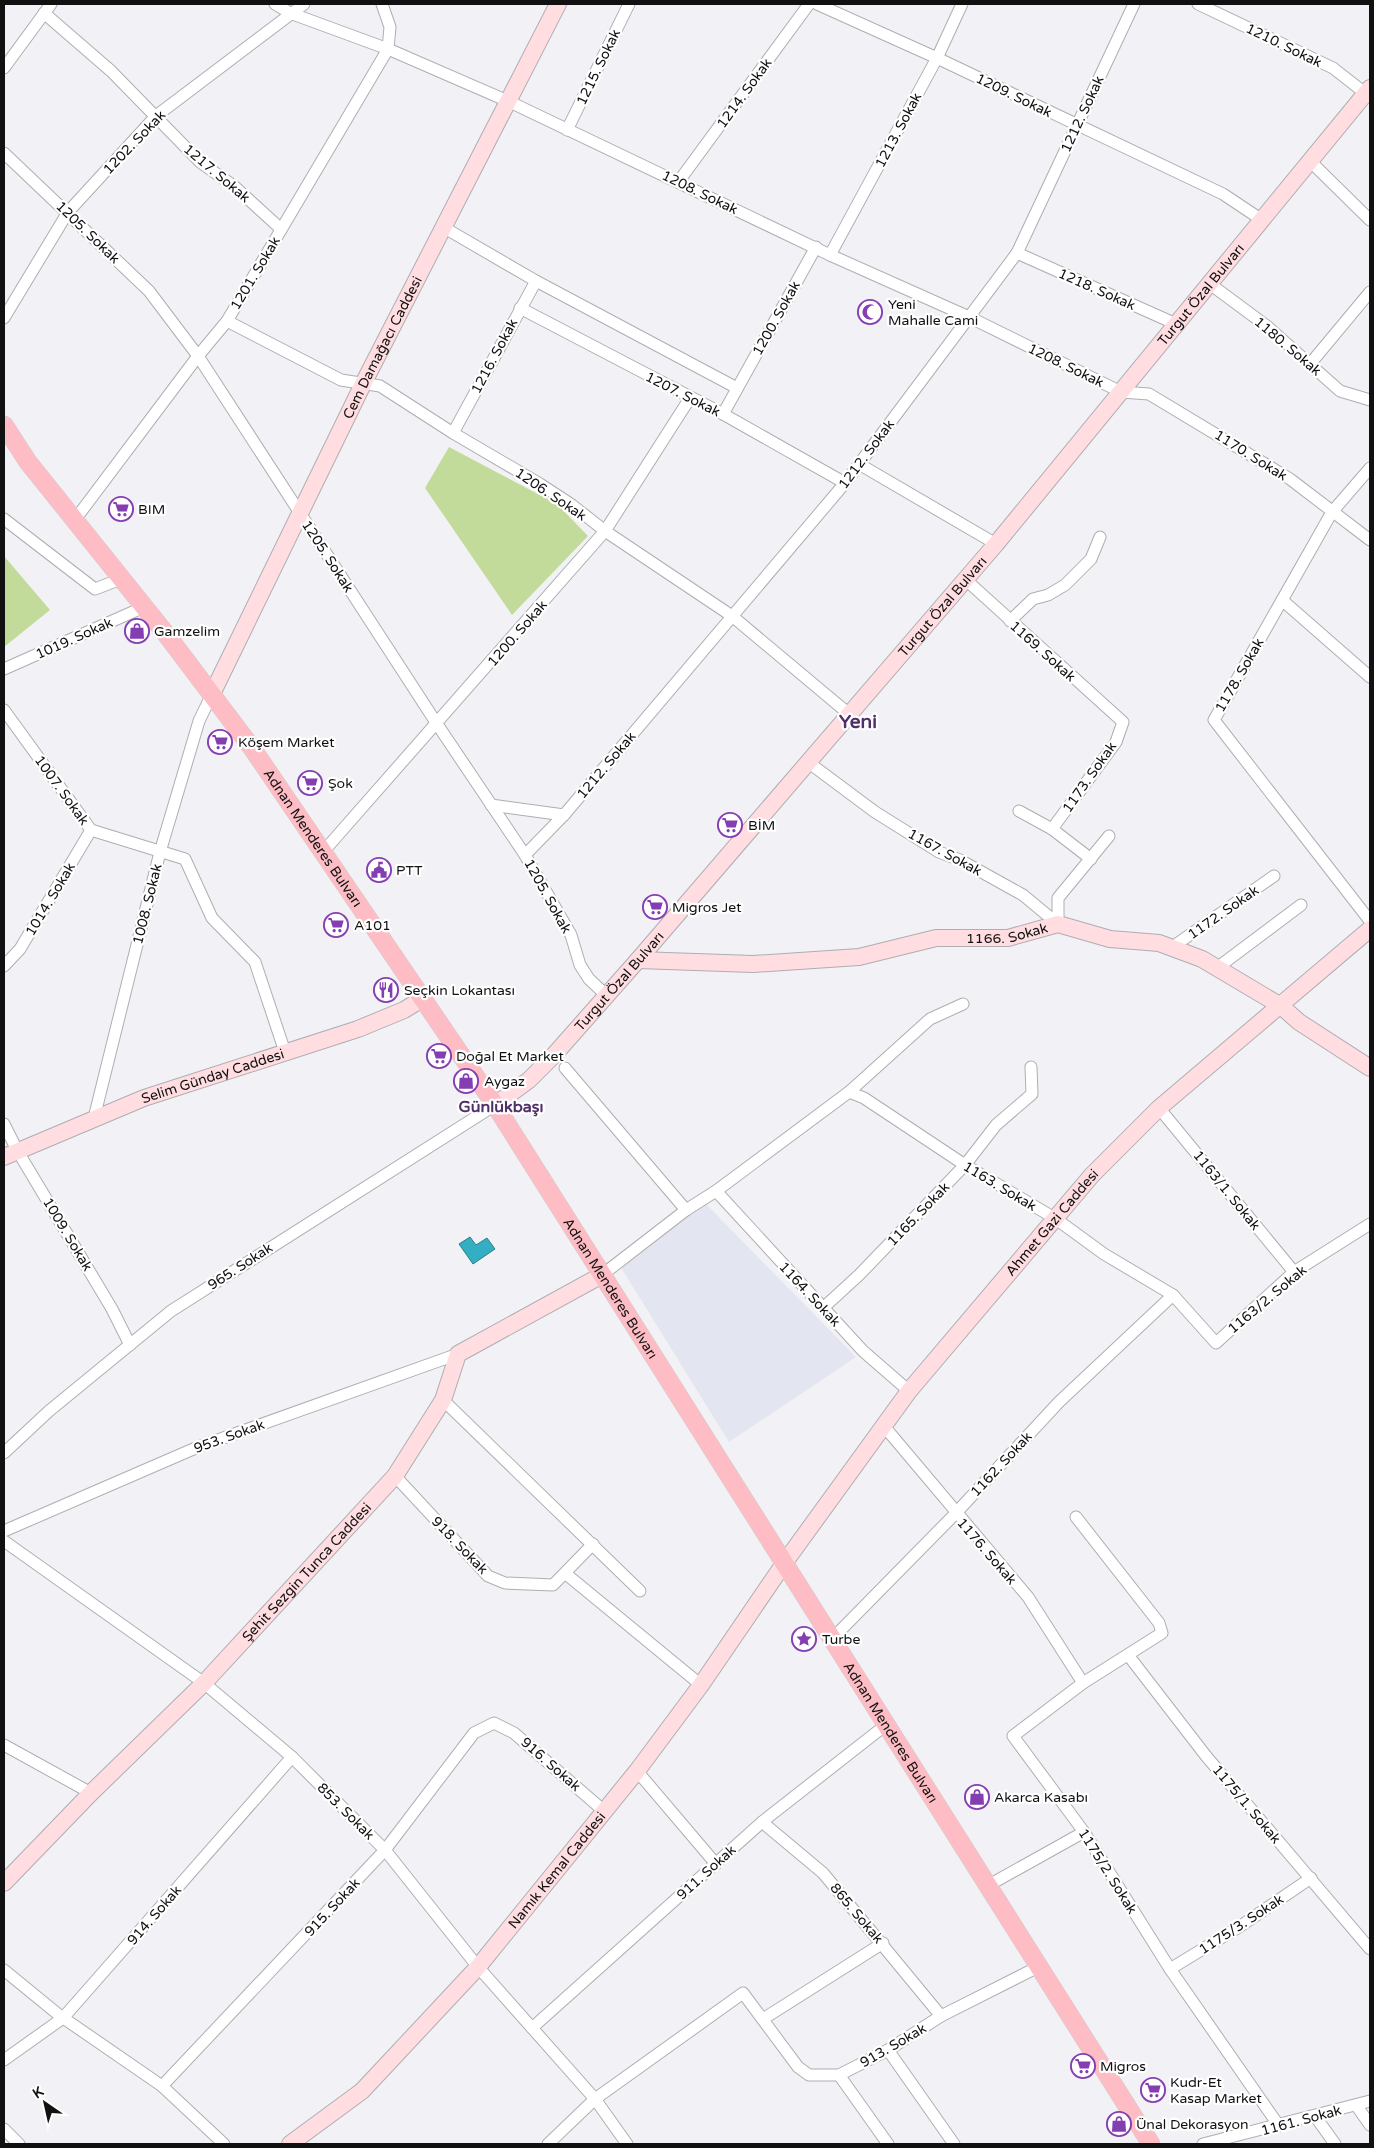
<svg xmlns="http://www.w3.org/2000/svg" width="1374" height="2148" viewBox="0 0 1374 2148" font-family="'Varela Round',sans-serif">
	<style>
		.built { fill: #e3e5f0 }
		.green { fill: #c2db9a }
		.water { fill: #33aec2; stroke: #297f8d }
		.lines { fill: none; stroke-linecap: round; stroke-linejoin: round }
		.street-casing { stroke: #aeaeb2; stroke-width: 13 }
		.secondary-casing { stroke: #aeaeb2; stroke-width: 18 }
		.primary-casing { stroke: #cfcfd0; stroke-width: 19 }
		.street { stroke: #fff; stroke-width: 11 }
		.secondary { stroke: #ffdde1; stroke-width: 16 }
		.primary { stroke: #febcc4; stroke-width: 18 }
		.labels { text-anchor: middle; stroke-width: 4.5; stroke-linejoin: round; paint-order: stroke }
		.street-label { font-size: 14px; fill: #111112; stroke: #fff }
		.poi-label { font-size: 14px; fill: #111112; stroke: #fff; text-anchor: start }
		.quarter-label { font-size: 16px; font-weight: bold; fill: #513069; stroke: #fff }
		.district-label { font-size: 19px; font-weight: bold; fill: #513069; stroke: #fff }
	</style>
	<rect width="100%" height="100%" fill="#f2f2f6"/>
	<path class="built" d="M 706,1204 L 856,1357 L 729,1442 L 620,1266 Z"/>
	<g class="green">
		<path d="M 449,447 L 557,504 L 588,536 L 512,615 L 425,488 Z"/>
		<path d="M 4,556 L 50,610 L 4,647 Z"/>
	</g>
	<path class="water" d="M 470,1237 L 476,1245 L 487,1238 L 495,1249 L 473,1264 L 459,1244 Z"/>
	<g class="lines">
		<defs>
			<g id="street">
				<path d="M 275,4 L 290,13 L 388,49 L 510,102 L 830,255 L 969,317 L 1121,392 L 1149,394 L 1290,479 L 1370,540"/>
				<path d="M 817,4 L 937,58 L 1223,194 L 1262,220"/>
				<path d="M 1198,4 L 1333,68 L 1370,97"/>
				<path d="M 44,13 L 111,71 L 200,162 L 235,187 L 281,229"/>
				<path d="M 4,68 L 51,4"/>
				<path d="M 567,130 L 629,4"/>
				<path d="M 4,153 L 149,291 L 198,356 L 437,724 L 525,855 L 571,935 L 580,965 L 589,979 L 606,995"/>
				<path d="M 1310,161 L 1370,220"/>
				<path d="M 679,181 L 809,4"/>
				<path d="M 443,227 L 536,281 L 737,388"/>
				<path d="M 1017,253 L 1176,324"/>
				<path d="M 830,255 L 937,58 L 962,4"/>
				<path d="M 1210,284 L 1268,327 L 1340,391 L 1370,400"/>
				<path d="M 520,308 L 723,414 L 845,483"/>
				<path d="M 4,318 L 68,212 L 156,116 L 304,4"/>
				<path d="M 227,321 L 341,380 L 380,386 L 453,433 L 540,484 L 572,505 L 605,531 L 732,616 L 849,714"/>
				<path d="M 1310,364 L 1370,292"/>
				<path d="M 723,414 L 816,247"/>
				<path d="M 453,433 L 536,281"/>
				<path d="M 859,464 L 996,544"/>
				<path d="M 1370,468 L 1332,512 L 1214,720 L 1370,921"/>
				<path d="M 4,519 L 95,589 L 121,579"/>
				<path d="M 74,521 L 198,356 L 227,321 L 388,49 L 390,27 L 382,4"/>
				<path d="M 965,579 L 1123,722 L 1116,742 L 1052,829"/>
				<path d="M 1282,600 L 1370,677"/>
				<path d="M 1010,621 L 1033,599 L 1048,595 L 1065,585 L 1091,559 L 1100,537"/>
				<path d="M 4,669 L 144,607"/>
				<path d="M 4,710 L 91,830 L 185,859 L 212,918 L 255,962 L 285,1052"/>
				<path d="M 808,762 L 875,812 L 939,852 L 960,860 L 1023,895 L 1058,924"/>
				<path d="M 491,805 L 564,815"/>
				<path d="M 1019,811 L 1052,829 L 1091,859"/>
				<path d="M 323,852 L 605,531 L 690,398"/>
				<path d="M 525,855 L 564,815 L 845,483 L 1017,253 L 1134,4"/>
				<path d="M 1058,924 L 1058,898 L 1109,836"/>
				<path d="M 1171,948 L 1274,876"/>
				<path d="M 4,966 L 20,949 L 91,830"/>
				<path d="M 1217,968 L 1301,905"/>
				<path d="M 565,1068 L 686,1210"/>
				<path d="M 849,1092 L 864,1098 L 965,1165 L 1056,1219 L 1104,1254 L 1173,1295 L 1216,1343 L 1294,1272 L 1370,1224"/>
				<path d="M 1159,1108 L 1294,1272"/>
				<path d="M 94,1118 L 160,852 L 199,721 L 212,694"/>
				<path d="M 4,1124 L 17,1150 L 112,1309 L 130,1345"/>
				<path d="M 716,1191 L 863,1351 L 909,1391"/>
				<path d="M 602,1275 L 686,1210 L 716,1191 L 849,1092 L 930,1019 L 963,1004"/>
				<path d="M 823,1308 L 859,1275 L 965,1165 L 996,1125 L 1032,1094 L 1031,1067"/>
				<path d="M 443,1400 L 640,1591"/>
				<path d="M 883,1425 L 1028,1597 L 1083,1683"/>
				<path d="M 4,1453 L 49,1411 L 171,1311 L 495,1105"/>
				<path d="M 395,1476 L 488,1576 L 505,1583 L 553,1585 L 593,1544"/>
				<path d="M 1076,1517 L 1159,1623 L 1162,1633 L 1083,1683 L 1013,1736 L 1084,1832 L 1170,1969 L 1279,2126"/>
				<path d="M 4,1531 L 198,1447 L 458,1354"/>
				<path d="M 4,1541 L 204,1683 L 292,1757 L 385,1850 L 478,1967 L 595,2099 L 627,2144"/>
				<path d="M 566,1574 L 701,1685"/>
				<path d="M 833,1638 L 955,1514 L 1059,1402 L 1173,1295"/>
				<path d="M 1128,1655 L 1206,1756 L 1370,1949"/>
				<path d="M 4,1745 L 91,1793"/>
				<path d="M 637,1771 L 716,1864"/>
				<path d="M 762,1822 L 823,1873 L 941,2016"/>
				<path d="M 989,1885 L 1084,1832"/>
				<path d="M 1170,1969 L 1239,1927 L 1311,1878"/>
				<path d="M 4,1970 L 59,2015 L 162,2086 L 224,2144"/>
				<path d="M 763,2019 L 883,1943"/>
				<path d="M 532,2028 L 762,1822 L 887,1724"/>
				<path d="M 888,2050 L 954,2144"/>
				<path d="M 4,2060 L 63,2018 L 292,1757"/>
				<path d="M 839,2075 L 888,2144"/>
				<path d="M 162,2086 L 385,1850 L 474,1733 L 494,1723 L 514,1733 L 604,1811"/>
				<path d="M 1356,2105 L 1370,2125"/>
				<path d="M 1315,2116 L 1335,2144"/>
				<path d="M 4,2129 L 19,2144"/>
				<path d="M 548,2144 L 595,2099 L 743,1993 L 798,2067 L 809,2075 L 839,2075 L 888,2050 L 941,2016 L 1038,1967"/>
				<path d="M 1203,2144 L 1370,2101"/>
			</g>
			<g id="secondary">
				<path id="s1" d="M 212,694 L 364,382 L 558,4"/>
				<path id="s2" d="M 638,960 L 753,964 L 859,957 L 936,938 L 1008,938 L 1058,924 L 1110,939 L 1159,943 L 1202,959 L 1281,1006 L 1299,1022 L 1370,1068"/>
				<path id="s3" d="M 495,1105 L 529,1080 L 554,1055 L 638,960 L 996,544 L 1370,88"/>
				<path id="s4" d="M 4,1157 L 144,1098 L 358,1029 L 404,1010 L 422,999"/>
				<path id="s5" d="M 4,1883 L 91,1793 L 204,1683 L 395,1476 L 443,1400 L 458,1354 L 602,1275"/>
				<path id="s6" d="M 290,2144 L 362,2091 L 478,1967 L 637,1771 L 701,1685 L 785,1562 L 909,1391 L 1092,1175 L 1159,1108 L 1370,929"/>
			</g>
			<g id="primary">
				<path id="s7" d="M 4,425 L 28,462 L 166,634 L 252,748 L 495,1105 L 1151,2144"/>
			</g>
		</defs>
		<use href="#street" class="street-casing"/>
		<use href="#secondary" class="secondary-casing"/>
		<use href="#primary" class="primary-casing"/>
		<use href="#street" class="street"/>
		<use href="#secondary" class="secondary"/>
		<use href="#primary" class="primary"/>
	</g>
	<defs>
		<symbol id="mosque-ring" viewBox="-11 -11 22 22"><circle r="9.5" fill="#fff" stroke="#843eb2" stroke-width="1.5"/><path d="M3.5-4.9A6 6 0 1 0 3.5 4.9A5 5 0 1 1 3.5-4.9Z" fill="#843eb2"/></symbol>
		<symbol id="supermarket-ring" viewBox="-11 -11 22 22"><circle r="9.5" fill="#fff" stroke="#843eb2" stroke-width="1.5"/><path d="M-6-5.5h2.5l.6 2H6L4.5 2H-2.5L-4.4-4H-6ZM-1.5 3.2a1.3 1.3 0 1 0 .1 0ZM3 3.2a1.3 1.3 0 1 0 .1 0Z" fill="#843eb2"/></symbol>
		<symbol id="shop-ring" viewBox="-11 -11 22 22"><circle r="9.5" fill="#fff" stroke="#843eb2" stroke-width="1.5"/><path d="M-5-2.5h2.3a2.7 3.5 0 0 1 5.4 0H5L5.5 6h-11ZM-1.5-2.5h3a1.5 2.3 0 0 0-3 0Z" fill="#843eb2"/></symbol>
		<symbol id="civic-ring" viewBox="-11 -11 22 22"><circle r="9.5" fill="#fff" stroke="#843eb2" stroke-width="1.5"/><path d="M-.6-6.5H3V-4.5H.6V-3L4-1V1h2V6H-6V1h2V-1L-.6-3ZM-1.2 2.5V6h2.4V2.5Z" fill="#843eb2"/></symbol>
		<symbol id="restaurant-ring" viewBox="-11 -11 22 22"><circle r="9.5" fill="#fff" stroke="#843eb2" stroke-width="1.5"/><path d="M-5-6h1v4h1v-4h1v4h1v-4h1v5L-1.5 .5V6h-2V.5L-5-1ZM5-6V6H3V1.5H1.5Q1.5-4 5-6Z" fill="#843eb2"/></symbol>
		<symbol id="sight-ring" viewBox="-11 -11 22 22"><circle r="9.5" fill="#fff" stroke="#843eb2" stroke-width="1.5"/><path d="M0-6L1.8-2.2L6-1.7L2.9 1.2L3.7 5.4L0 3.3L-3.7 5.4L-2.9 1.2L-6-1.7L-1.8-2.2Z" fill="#843eb2"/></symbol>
	</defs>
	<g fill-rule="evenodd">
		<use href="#mosque-ring" x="856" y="298" width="28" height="28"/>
		<use href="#supermarket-ring" x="107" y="495" width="28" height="28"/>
		<use href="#shop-ring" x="123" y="617" width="28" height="28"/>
		<use href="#supermarket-ring" x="206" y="728" width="28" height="28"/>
		<use href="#supermarket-ring" x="296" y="769" width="28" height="28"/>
		<use href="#supermarket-ring" x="716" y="811" width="28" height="28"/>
		<use href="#civic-ring" x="365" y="856" width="28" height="28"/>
		<use href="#supermarket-ring" x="641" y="893" width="28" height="28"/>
		<use href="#supermarket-ring" x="322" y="911" width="28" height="28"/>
		<use href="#restaurant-ring" x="372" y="976" width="28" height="28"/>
		<use href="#supermarket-ring" x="425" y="1042" width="28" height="28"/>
		<use href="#shop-ring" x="452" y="1067" width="28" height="28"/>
		<use href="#sight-ring" x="790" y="1625" width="28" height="28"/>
		<use href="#shop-ring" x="963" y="1783" width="28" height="28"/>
		<use href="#supermarket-ring" x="1069" y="2052" width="28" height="28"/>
		<use href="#supermarket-ring" x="1139" y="2076" width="28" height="28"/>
		<use href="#shop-ring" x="1105" y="2110" width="28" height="28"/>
	</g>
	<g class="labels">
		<g class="street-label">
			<text transform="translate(1284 45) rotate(26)" y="5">1210. Sokak</text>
			<text transform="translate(598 67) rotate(-64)" y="5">1215. Sokak</text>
			<text transform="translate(744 93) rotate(-54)" y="5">1214. Sokak</text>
			<text transform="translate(1014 95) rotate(26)" y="5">1209. Sokak</text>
			<text transform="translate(1082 114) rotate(-65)" y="5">1212. Sokak</text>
			<text transform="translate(898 130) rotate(-62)" y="5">1213. Sokak</text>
			<text transform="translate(134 142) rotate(-46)" y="5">1202. Sokak</text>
			<text transform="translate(217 173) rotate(40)" y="5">1217. Sokak</text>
			<text transform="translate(700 192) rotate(26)" y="5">1208. Sokak</text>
			<text transform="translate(88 232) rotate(44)" y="5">1205. Sokak</text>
			<text transform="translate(255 273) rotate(-59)" y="5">1201. Sokak</text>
			<text transform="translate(1097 289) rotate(24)" y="5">1218. Sokak</text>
			<text dy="5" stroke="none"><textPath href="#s3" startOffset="1076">Turgut Özal Bulvarı</textPath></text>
			<text transform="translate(776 318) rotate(-61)" y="5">1200. Sokak</text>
			<text transform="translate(1288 346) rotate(40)" y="5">1180. Sokak</text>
			<text dy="5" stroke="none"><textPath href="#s1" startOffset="386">Cem Damağacı Caddesi</textPath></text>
			<text transform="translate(494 356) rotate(-62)" y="5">1216. Sokak</text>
			<text transform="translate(1066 365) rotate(26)" y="5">1208. Sokak</text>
			<text transform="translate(683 394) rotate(27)" y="5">1207. Sokak</text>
			<text transform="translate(866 454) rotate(-53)" y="5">1212. Sokak</text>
			<text transform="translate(1251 455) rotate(32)" y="5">1170. Sokak</text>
			<text transform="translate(551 494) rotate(34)" y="5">1206. Sokak</text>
			<text transform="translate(328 556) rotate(57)" y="5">1205. Sokak</text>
			<text dy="5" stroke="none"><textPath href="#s3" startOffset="671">Turgut Özal Bulvarı</textPath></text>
			<text transform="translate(517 633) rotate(-49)" y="5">1200. Sokak</text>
			<text transform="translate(74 638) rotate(-24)" y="5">1019. Sokak</text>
			<text transform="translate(1043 651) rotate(42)" y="5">1169. Sokak</text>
			<text transform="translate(1239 675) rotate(-60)" y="5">1178. Sokak</text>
			<text transform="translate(606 765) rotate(-50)" y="5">1212. Sokak</text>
			<text transform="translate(1089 777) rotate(-55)" y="5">1173. Sokak</text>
			<text transform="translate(62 790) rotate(54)" y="5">1007. Sokak</text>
			<text dy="5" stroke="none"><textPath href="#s7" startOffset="516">Adnan Menderes Bulvarı</textPath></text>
			<text transform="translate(945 852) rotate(29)" y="5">1167. Sokak</text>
			<text transform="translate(548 896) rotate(61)" y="5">1205. Sokak</text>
			<text transform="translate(50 899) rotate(-59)" y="5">1014. Sokak</text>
			<text transform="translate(147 904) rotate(-76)" y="5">1008. Sokak</text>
			<text transform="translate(1223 912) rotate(-35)" y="5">1172. Sokak</text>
			<text dy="5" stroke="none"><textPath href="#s2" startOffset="372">1166. Sokak</textPath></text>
			<text dy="5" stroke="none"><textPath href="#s3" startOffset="176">Turgut Özal Bulvarı</textPath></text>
			<text dy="5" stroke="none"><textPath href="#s4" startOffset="224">Selim Günday Caddesi</textPath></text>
			<text transform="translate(1000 1186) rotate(31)" y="5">1163. Sokak</text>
			<text transform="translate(1227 1190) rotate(51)" y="5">1163/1. Sokak</text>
			<text transform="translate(918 1214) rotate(-46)" y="5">1165. Sokak</text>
			<text dy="5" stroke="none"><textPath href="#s6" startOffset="1200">Ahmet Gazi Caddesi</textPath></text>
			<text transform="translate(68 1234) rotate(59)" y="5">1009. Sokak</text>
			<text transform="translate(240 1266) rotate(-33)" y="5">965. Sokak</text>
			<text dy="5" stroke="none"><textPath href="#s7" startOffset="1056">Adnan Menderes Bulvarı</textPath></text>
			<text transform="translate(810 1294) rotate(47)" y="5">1164. Sokak</text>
			<text transform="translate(1267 1299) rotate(-40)" y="5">1163/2. Sokak</text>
			<text transform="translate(229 1436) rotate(-20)" y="5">953. Sokak</text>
			<text transform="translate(1001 1464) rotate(-47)" y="5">1162. Sokak</text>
			<text transform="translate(460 1545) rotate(46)" y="5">918. Sokak</text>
			<text transform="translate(987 1551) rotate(49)" y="5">1176. Sokak</text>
			<text dy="5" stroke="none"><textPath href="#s5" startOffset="434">Şehit Sezgin Tunca Caddesi</textPath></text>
			<text dy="5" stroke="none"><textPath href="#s7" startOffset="1581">Adnan Menderes Bulvarı</textPath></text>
			<text transform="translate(551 1764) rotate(41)" y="5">916. Sokak</text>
			<text transform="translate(1247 1804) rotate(50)" y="5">1175/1. Sokak</text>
			<text transform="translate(346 1811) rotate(45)" y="5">853. Sokak</text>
			<text dy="5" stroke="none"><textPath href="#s6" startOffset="384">Namık Kemal Caddesi</textPath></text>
			<text transform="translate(1108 1871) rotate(58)" y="5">1175/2. Sokak</text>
			<text transform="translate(706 1872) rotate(-42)" y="5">911. Sokak</text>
			<text transform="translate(332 1907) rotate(-47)" y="5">915. Sokak</text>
			<text transform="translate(857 1913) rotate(50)" y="5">865. Sokak</text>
			<text transform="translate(154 1915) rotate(-49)" y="5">914. Sokak</text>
			<text transform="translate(1241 1924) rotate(-33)" y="5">1175/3. Sokak</text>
			<text transform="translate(893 2045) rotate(-30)" y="5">913. Sokak</text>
			<text transform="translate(1301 2120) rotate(-15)" y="5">1161. Sokak</text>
		</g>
		<g class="poi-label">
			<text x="888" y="309">Yeni<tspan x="888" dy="16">Mahalle Cami</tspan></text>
			<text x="138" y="514">BIM</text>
			<text x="154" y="636">Gamzelim</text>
			<text x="238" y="747">Köşem Market</text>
			<text x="328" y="788">Şok</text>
			<text x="748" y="830">BİM</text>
			<text x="396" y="875">PTT</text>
			<text x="672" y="912">Migros Jet</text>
			<text x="354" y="930">A101</text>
			<text x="404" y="995">Seçkin Lokantası</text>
			<text x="456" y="1061">Doğal Et Market</text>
			<text x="484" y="1086">Aygaz</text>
			<text x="822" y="1644">Turbe</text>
			<text x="994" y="1802">Akarca Kasabı</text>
			<text x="1100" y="2071">Migros</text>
			<text x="1170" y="2087">Kudr-Et<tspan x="1170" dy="16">Kasap Market</tspan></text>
			<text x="1136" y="2129">Ünal Dekorasyon</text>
		</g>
		<g class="quarter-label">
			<text x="501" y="1112">Günlükbaşı</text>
		</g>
		<g class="district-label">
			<text x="858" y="728">Yeni</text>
		</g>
	</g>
	<rect width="1374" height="2148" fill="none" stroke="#111112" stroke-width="10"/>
	<g transform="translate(45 2103) rotate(326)" stroke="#ffffff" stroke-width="4" paint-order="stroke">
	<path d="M0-4L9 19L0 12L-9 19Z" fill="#111112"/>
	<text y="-8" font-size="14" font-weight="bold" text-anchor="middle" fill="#111112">K</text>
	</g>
</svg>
